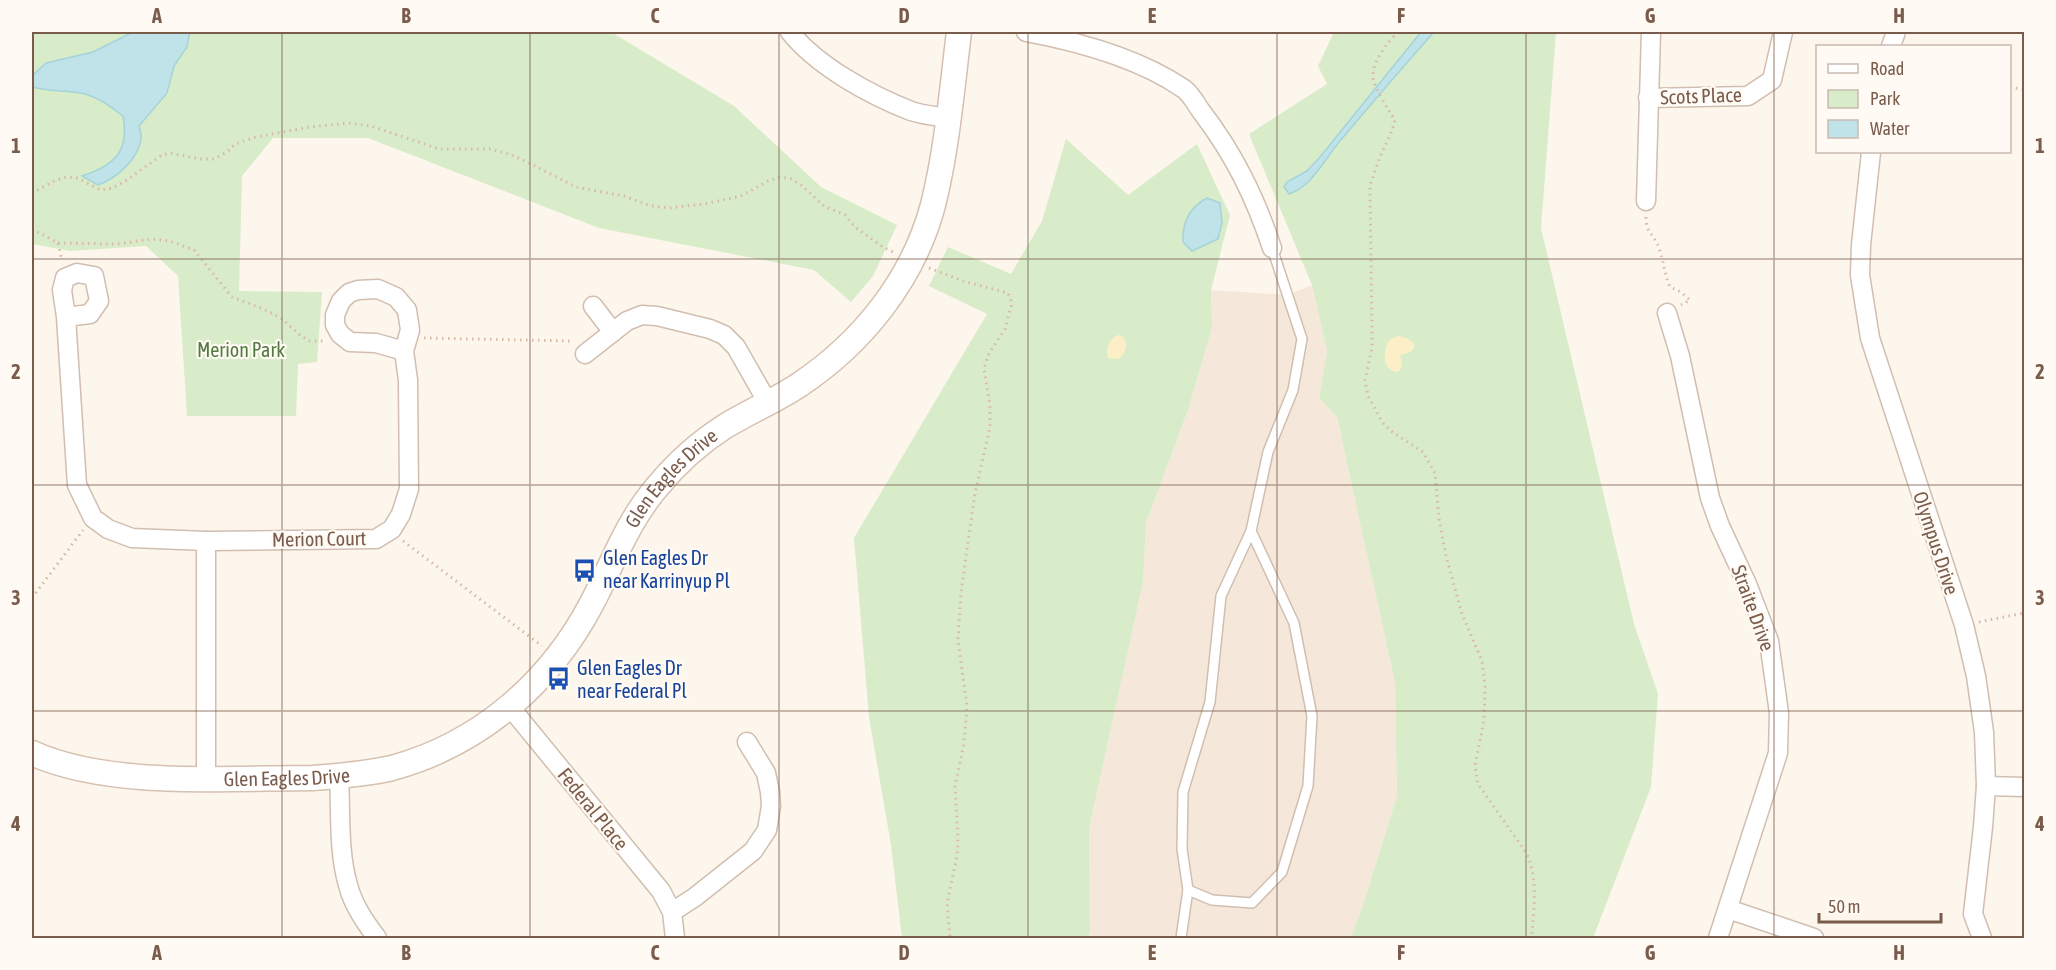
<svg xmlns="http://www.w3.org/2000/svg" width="2056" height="970" viewBox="0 0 2056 970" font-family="'Asap Condensed',sans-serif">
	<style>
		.residential { fill: #f5e8da }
		.green { fill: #d8ecc9 }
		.sand { fill: #fcefc7 }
		.water { fill: #bfe3e8; stroke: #a5d3da; stroke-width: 1.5 }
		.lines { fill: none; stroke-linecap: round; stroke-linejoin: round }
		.lane-casing { stroke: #d1beb0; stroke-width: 12 }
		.street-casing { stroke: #d1beb0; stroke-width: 21 }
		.secondary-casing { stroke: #d6c0b0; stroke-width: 27 }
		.path { stroke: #d9b8a5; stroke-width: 3; stroke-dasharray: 1.5 4.5; stroke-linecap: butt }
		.lane { stroke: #fff; stroke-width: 9 }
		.street { stroke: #fff; stroke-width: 18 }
		.secondary { stroke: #fff; stroke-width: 24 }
		.grid { fill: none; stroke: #7a5c4d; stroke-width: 1.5; stroke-opacity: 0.55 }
		.labels { text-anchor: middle; stroke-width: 4.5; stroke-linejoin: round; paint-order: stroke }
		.street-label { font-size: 20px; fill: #7a5c4d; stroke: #fffaf3 }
		.park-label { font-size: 20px; fill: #537a41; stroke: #fffaf3 }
		.transit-label { font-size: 20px; fill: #164399; stroke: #fffaf3; text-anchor: start }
		.neatline { fill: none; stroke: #7a5c4d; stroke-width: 2 }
		.grid-label { font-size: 20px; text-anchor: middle; font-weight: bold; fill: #7a5c4d }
	</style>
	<rect width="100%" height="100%" fill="#fdf6ec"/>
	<path class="residential" d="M 1312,285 L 1327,351 L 1319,398 L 1337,417 L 1395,683 L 1397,796 L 1364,902 L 1351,938 L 1087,938 L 1090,932 L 1089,829 L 1143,582 L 1146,523 L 1188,410 L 1212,328 L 1211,290 L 1288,295 Z"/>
	<g class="green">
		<path d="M 32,32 L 611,32 L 734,106 L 821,187 L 897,225 L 873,276 L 851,302 L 814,270 L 599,228 L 368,138 L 273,138 L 242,176 L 239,291 L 322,292 L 317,362 L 298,364 L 296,416 L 187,416 L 178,276 L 146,246 L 70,251 L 32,244 Z"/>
		<path d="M 1334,32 L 1556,32 L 1541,228 L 1634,624 L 1658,694 L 1651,787 L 1593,938 L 1351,938 L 1364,902 L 1397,796 L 1395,683 L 1337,417 L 1319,398 L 1327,351 L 1312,285 L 1249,134 L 1327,84 L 1318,66 Z"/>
		<path d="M 1066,139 L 1128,195 L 1197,144 L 1230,215 L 1211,290 L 1212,328 L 1188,410 L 1146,523 L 1143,582 L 1089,829 L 1090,932 L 1087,938 L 902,938 L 891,845 L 869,717 L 854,538 L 987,314 L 929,286 L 948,247 L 1011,274 L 1042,221 Z"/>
	</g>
	<g class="sand">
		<path d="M 1119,335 C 1130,339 1127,352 1119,359 L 1108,358 C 1105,349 1110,337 1119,335 Z"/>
		<path d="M 1399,336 C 1406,337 1422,344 1410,352 C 1407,354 1403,354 1400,355 L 1402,365 L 1400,370 L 1397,372 C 1381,369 1383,353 1389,340 Z"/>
	</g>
	<g class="water">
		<path d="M 133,32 L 190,32 L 187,47 L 174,66 L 167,93 L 139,126 C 140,130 142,136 141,140 C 137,160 117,178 98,185 L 82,176 C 113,166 130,152 123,116 C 112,108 100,98 85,94 C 68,90 49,92 32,87 L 32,76 L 46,63 L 93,52 Z"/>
		<path d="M 1421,32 L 1434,32 C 1402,68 1371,104 1340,141 C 1325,158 1312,187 1289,194 L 1284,187 L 1287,182 L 1307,171 L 1320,157 Z"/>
		<path d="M 1207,198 L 1220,203 L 1222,223 L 1218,239 L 1192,251 L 1183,242 C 1182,222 1190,207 1207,198 Z"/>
	</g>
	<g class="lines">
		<defs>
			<g id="lane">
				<path d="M 1251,531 L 1294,623 L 1312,716 L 1308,786 L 1282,872 L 1252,903 L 1212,900 L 1188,890 L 1182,849 L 1183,792 L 1210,702 L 1221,596 Z"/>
				<path d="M 1251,531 L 1268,452 L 1293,390 L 1302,339 L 1272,248"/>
				<path d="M 1181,938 L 1188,890"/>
			</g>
			<g id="street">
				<path d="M 790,32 C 817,66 870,95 911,111 C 922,115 936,116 948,118"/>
				<path d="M 1026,32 C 1080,42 1139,58 1184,89 C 1191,94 1196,104 1201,111 C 1234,154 1255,197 1272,248"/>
				<path d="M 1891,46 L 1896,32"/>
				<path d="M 1648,98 L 1748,96 L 1772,80 L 1783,32"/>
				<path d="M 1871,152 L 1861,245 L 1860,275 L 1870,338 L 1964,625 L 1976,676 L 1984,732 L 1986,786 L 1983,827 L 1973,914 L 1982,938"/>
				<path d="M 1646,201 L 1651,32"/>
				<path d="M 593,306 L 613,332"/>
				<path d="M 1667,313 L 1680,356 L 1710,498 L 1720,526 L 1747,584 L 1769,641 L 1779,713 L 1778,753 L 1718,938"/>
				<path d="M 66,317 L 90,314 L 99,301 L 94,276 L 77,273 L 65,278 L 62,290 L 66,317 L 77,485 L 93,518 L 108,529 L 132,538 L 206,541 L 376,539 L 392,529 L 401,514 L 409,489 L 408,380 L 404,351 L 410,330 L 407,310 L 396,297 L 378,289 L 358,290 L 349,293 L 341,301 L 335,315 L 335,325 L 340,334 L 350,342 L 376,343 L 404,351"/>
				<path d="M 585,354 L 627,321 L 642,315 L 657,316 L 710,329 L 724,335 L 736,347 L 768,403"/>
				<path d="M 206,541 L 206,778"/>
				<path d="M 510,707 L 661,891 L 672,912 L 675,938"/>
				<path d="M 339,776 C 341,811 338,851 348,885 C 353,905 365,922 377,938"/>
				<path d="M 1986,786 L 2024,787"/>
				<path d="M 1728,909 L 1814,938"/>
				<path d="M 672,912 L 695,897 L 753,851 L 767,830 L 771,806 L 770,792 L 766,773 L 747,742"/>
			</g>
			<g id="secondary">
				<path id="s1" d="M 32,753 C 109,788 228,778 313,778 C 339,776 367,774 392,768 C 480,744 550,683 592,603 C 613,563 627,522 657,487 C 676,464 699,443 724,427 C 748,412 775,401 799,385 C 862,343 913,280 933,205 C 947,149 952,89 959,32"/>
			</g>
		</defs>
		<use href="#lane" class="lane-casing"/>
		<use href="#street" class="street-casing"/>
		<use href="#secondary" class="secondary-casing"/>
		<g class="path">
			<path d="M 1398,32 C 1388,42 1372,61 1373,77 C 1373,86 1389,111 1395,120 L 1392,131 L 1380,157 L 1370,185 L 1372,336 L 1372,348 L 1365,380 L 1368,396 L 1383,423 L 1391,431 L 1423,452 L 1435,473 L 1439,519 L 1446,556 L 1462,614 L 1482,661 L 1485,686 L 1484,720 L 1475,766 L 1478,784 L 1527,854 C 1539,882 1533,909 1532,938"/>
			<path d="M 2010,87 L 2024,90"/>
			<path d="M 32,193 L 56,180 L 67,177 L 77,178 L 101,190 L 112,188 L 124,182 L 162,155 L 170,153 L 200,159 L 214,159 L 227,152 L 235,144 L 256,137 L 310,127 L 348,123 L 371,126 L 439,149 L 491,149 L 512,155 L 533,165 L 576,187 L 624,196 L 651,206 L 669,208 L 704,204 L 741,196 L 768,181 L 780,177 L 791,179 L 800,184 L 824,206 L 845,215 L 855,227 L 883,247 L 893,252"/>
			<path d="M 1646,217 C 1646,234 1655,235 1659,248 C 1664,262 1664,273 1670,287 L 1681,292 L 1690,300 L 1681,305"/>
			<path d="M 32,229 L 58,243 L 62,261"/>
			<path d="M 58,243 L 117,244 L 152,239 L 170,241 L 194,250 L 232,297 L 261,308 L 281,318 L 301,336 L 310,341 L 325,341"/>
			<path d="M 929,268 L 963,281 L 1008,293 L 1012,303 L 1005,329 L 988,355 L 984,369 L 990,405 L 990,427 L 975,493 L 961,592 L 958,640 L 967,707 L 964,743 L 955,787 L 958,838 L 957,856 L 947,903 L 950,938"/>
			<path d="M 424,338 L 573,341"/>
			<path d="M 403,541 L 542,646"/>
			<path d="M 32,598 L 83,530"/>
			<path d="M 1979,622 L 2024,613"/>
		</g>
		<use href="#lane" class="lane"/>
		<use href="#street" class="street"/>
		<use href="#secondary" class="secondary"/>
	</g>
	<path class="grid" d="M 282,32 L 282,938M 530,32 L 530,938M 779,32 L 779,938M 1028,32 L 1028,938M 1277,32 L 1277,938M 1526,32 L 1526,938M 1774,32 L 1774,938M 32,259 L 2024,259M 32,485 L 2024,485M 32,711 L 2024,711"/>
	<defs>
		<symbol id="bus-bare" viewBox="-9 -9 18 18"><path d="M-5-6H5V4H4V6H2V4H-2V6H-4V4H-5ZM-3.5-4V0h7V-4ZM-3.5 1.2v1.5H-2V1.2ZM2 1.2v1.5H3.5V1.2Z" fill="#1a4fb4" stroke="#fffaf3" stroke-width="2.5" paint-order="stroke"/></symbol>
	</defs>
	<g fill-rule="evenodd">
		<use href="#bus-bare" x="568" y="554" width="33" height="33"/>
		<use href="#bus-bare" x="542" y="662" width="33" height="33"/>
	</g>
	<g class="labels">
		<g class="street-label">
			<text transform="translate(1701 96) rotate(-2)" y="7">Scots Place</text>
			<text dy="7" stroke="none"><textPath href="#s1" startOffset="780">Glen Eagles Drive</textPath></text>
			<text transform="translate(319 539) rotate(-1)" y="7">Merion Court</text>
			<text transform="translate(1936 543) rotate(72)" y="7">Olympus Drive</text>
			<text transform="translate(1753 608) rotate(70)" y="7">Straite Drive</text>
			<text dy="7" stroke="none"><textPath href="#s1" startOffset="258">Glen Eagles Drive</textPath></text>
			<text transform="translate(593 809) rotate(51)" y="7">Federal Place</text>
		</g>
		<g class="park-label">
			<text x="241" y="357">Merion Park</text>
		</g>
		<g class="transit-label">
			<text x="603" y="565">Glen Eagles Dr<tspan x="603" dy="23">near Karrinyup Pl</tspan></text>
			<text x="577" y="675">Glen Eagles Dr<tspan x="577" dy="23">near Federal Pl</tspan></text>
		</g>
	</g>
	<rect width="2056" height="970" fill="none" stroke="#fffaf3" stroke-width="66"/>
	<rect x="1816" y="45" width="195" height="108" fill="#fffaf3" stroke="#cabbb1" stroke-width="1.5"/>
	<rect x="1828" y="64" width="30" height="9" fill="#ffffff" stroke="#cabbb1" stroke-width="1.5"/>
	<text x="1870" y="75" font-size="18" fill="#7a5c4d">Road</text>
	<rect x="1828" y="90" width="30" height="18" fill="#d8ecc9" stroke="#cabbb1" stroke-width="1.5"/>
	<text x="1870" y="105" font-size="18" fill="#7a5c4d">Park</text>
	<rect x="1828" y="120" width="30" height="18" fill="#bfe3e8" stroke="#cabbb1" stroke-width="1.5"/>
	<text x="1870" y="135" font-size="18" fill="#7a5c4d">Water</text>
	<path d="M1819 913v9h122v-9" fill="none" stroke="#7a5c4d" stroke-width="3"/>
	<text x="1828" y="913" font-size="18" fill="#7a5c4d" stroke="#fffaf3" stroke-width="4.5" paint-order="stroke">50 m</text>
	<rect x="33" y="33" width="1990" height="904" class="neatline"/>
	<g class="grid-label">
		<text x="157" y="23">A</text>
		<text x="406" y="23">B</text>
		<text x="655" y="23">C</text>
		<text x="904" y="23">D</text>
		<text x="1152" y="23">E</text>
		<text x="1401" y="23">F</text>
		<text x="1650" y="23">G</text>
		<text x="1899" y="23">H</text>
		<text x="16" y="153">1</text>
		<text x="2040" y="153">1</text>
		<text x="16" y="379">2</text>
		<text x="2040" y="379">2</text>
		<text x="16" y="605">3</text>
		<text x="2040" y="605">3</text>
		<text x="16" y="831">4</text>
		<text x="2040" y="831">4</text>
		<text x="157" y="960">A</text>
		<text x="406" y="960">B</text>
		<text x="655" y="960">C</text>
		<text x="904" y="960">D</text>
		<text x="1152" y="960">E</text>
		<text x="1401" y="960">F</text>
		<text x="1650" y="960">G</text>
		<text x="1899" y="960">H</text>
	</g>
</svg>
